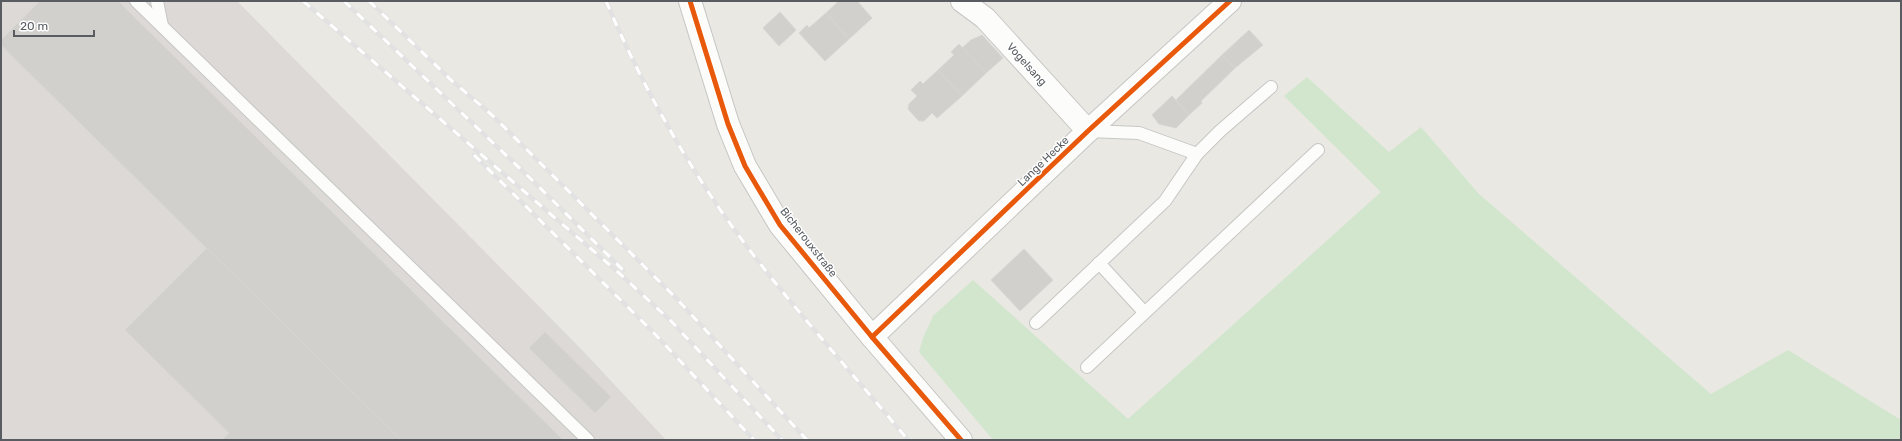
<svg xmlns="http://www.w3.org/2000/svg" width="1902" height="441" viewBox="0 0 1902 441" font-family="Rubik,sans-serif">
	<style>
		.industrial { fill: #dcd9d6 }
		.green { fill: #d2e6ce }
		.building { fill: #d1d0cd; stroke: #d8d6d2 }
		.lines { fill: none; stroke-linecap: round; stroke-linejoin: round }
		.lane-casing { stroke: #c6c6c5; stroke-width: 14 }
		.street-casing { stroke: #c6c6c5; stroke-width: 24 }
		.secondary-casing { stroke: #c5c5c3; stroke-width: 24 }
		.lane { stroke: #fcfcfb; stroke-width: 12 }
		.street { stroke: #fcfcfb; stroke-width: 22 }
		.secondary { stroke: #fcfcfb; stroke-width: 22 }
		.rail-casing { stroke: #e1e2e1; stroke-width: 4.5 }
		.rail { stroke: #fff; stroke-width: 3; stroke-dasharray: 9; stroke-linecap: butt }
		.cycleway-casing { stroke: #fff; stroke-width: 8 }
		.cycleway { stroke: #e8590c; stroke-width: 5 }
		.labels { text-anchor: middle; stroke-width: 3; stroke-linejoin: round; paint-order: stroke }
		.street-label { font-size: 11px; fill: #595d61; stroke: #fff }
	</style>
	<rect width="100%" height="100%" fill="#e9e8e3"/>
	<path class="industrial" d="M 1,1 L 237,1 L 585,353 L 666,440 L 1,440 Z"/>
	<path class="green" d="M 1307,77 L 1389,152 L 1421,127 L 1479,194 L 1711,394 L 1788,350 L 1901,420 L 1901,440 L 993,440 L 919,352 L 923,338 L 933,316 L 973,280 L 1128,419 L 1381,192 L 1284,96 Z"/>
	<g class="building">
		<path d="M 40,1 L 118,1 L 563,440 L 401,440 L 1,45 L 1,40 Z"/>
		<path d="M 839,1 L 857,1 L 872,18 L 849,39 L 826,13 Z"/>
		<path d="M 780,12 L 796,30 L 779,46 L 763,28 Z"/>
		<path d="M 826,13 L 849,39 L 825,61 L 799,33 L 807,25 L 809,28 Z"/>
		<path d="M 1249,30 L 1263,45 L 1235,68 L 1222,55 Z"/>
		<path d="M 982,35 L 1003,58 L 986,73 L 962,48 L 971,40 Z"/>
		<path d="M 959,44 L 986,73 L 962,96 L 938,70 L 954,55 L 951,52 Z"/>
		<path d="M 1222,55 L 1235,68 L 1201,101 L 1202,103 L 1189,115 L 1176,100 Z"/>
		<path d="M 938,70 L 962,96 L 937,118 L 932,113 L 924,121 L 919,121 L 908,109 L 909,104 L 917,96 L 911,90 L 920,81 L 923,84 Z"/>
		<path d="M 1172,96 L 1189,115 L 1176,128 L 1159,124 L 1152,115 Z"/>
		<path d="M 207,248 L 401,440 L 222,440 L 229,433 L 125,330 Z"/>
		<path d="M 1024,249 L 1053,280 L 1020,311 L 991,280 Z"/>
		<path d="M 545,332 L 611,397 L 595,413 L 529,348 Z"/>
	</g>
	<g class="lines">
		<defs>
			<g id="lane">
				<path d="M 136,1 L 588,440"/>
				<path d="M 157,1 L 162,26"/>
				<path d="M 1088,131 L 1139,133 L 1197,154"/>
				<path d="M 1099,263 L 1144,312"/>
				<path d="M 1036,323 L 1165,201 L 1197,154 L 1220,131 L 1271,87"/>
				<path d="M 1087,367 L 1318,150"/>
			</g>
			<g id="street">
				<path d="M 962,1 L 985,18 L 1088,131"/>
				<path d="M 872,337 L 1088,131 L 1230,1"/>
			</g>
			<path id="secondary" d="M 690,1 L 728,124 L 745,166 L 780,225 L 872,337 L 961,440"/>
		</defs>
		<use href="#lane" class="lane-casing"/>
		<use href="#street" class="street-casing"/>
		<use href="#secondary" class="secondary-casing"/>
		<use href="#lane" class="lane"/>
		<use href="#street" class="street"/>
		<use href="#secondary" class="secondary"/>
		<defs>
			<g id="rail">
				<path d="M 303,1 L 619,273 L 671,321 L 782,440"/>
				<path d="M 344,1 L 531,179 L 623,270"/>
				<path d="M 369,1 L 451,80 L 492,115 L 676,298 L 807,440"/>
				<path d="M 606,1 C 637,74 674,142 719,208 C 776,290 844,363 908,440"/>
				<path d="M 474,155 L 653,332 L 754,440"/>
			</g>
		</defs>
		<use href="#rail" class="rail-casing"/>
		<use href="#rail" class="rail"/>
		<defs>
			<g id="cycleway">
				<path d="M 690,1 L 728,124 L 745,166 L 780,225 L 872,337 L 961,440"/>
				<path d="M 872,337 L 1088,131 L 1230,1"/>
			</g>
		</defs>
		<use href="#cycleway" class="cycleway-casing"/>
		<use href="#cycleway" class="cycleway"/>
	</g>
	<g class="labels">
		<g class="street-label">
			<text transform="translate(1027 64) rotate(48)" y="4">Vogelsang</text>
			<text transform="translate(1043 161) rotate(-44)" y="4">Lange Hecke</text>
			<text transform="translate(809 242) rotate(52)" y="4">Bicherouxstraße</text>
		</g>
	</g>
	<rect width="1902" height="441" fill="none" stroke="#595d61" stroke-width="4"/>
	<path d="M14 30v6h80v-6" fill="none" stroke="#595d61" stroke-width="2"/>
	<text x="20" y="30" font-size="12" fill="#595d61" stroke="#ffffff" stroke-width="3" paint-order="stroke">20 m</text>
</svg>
